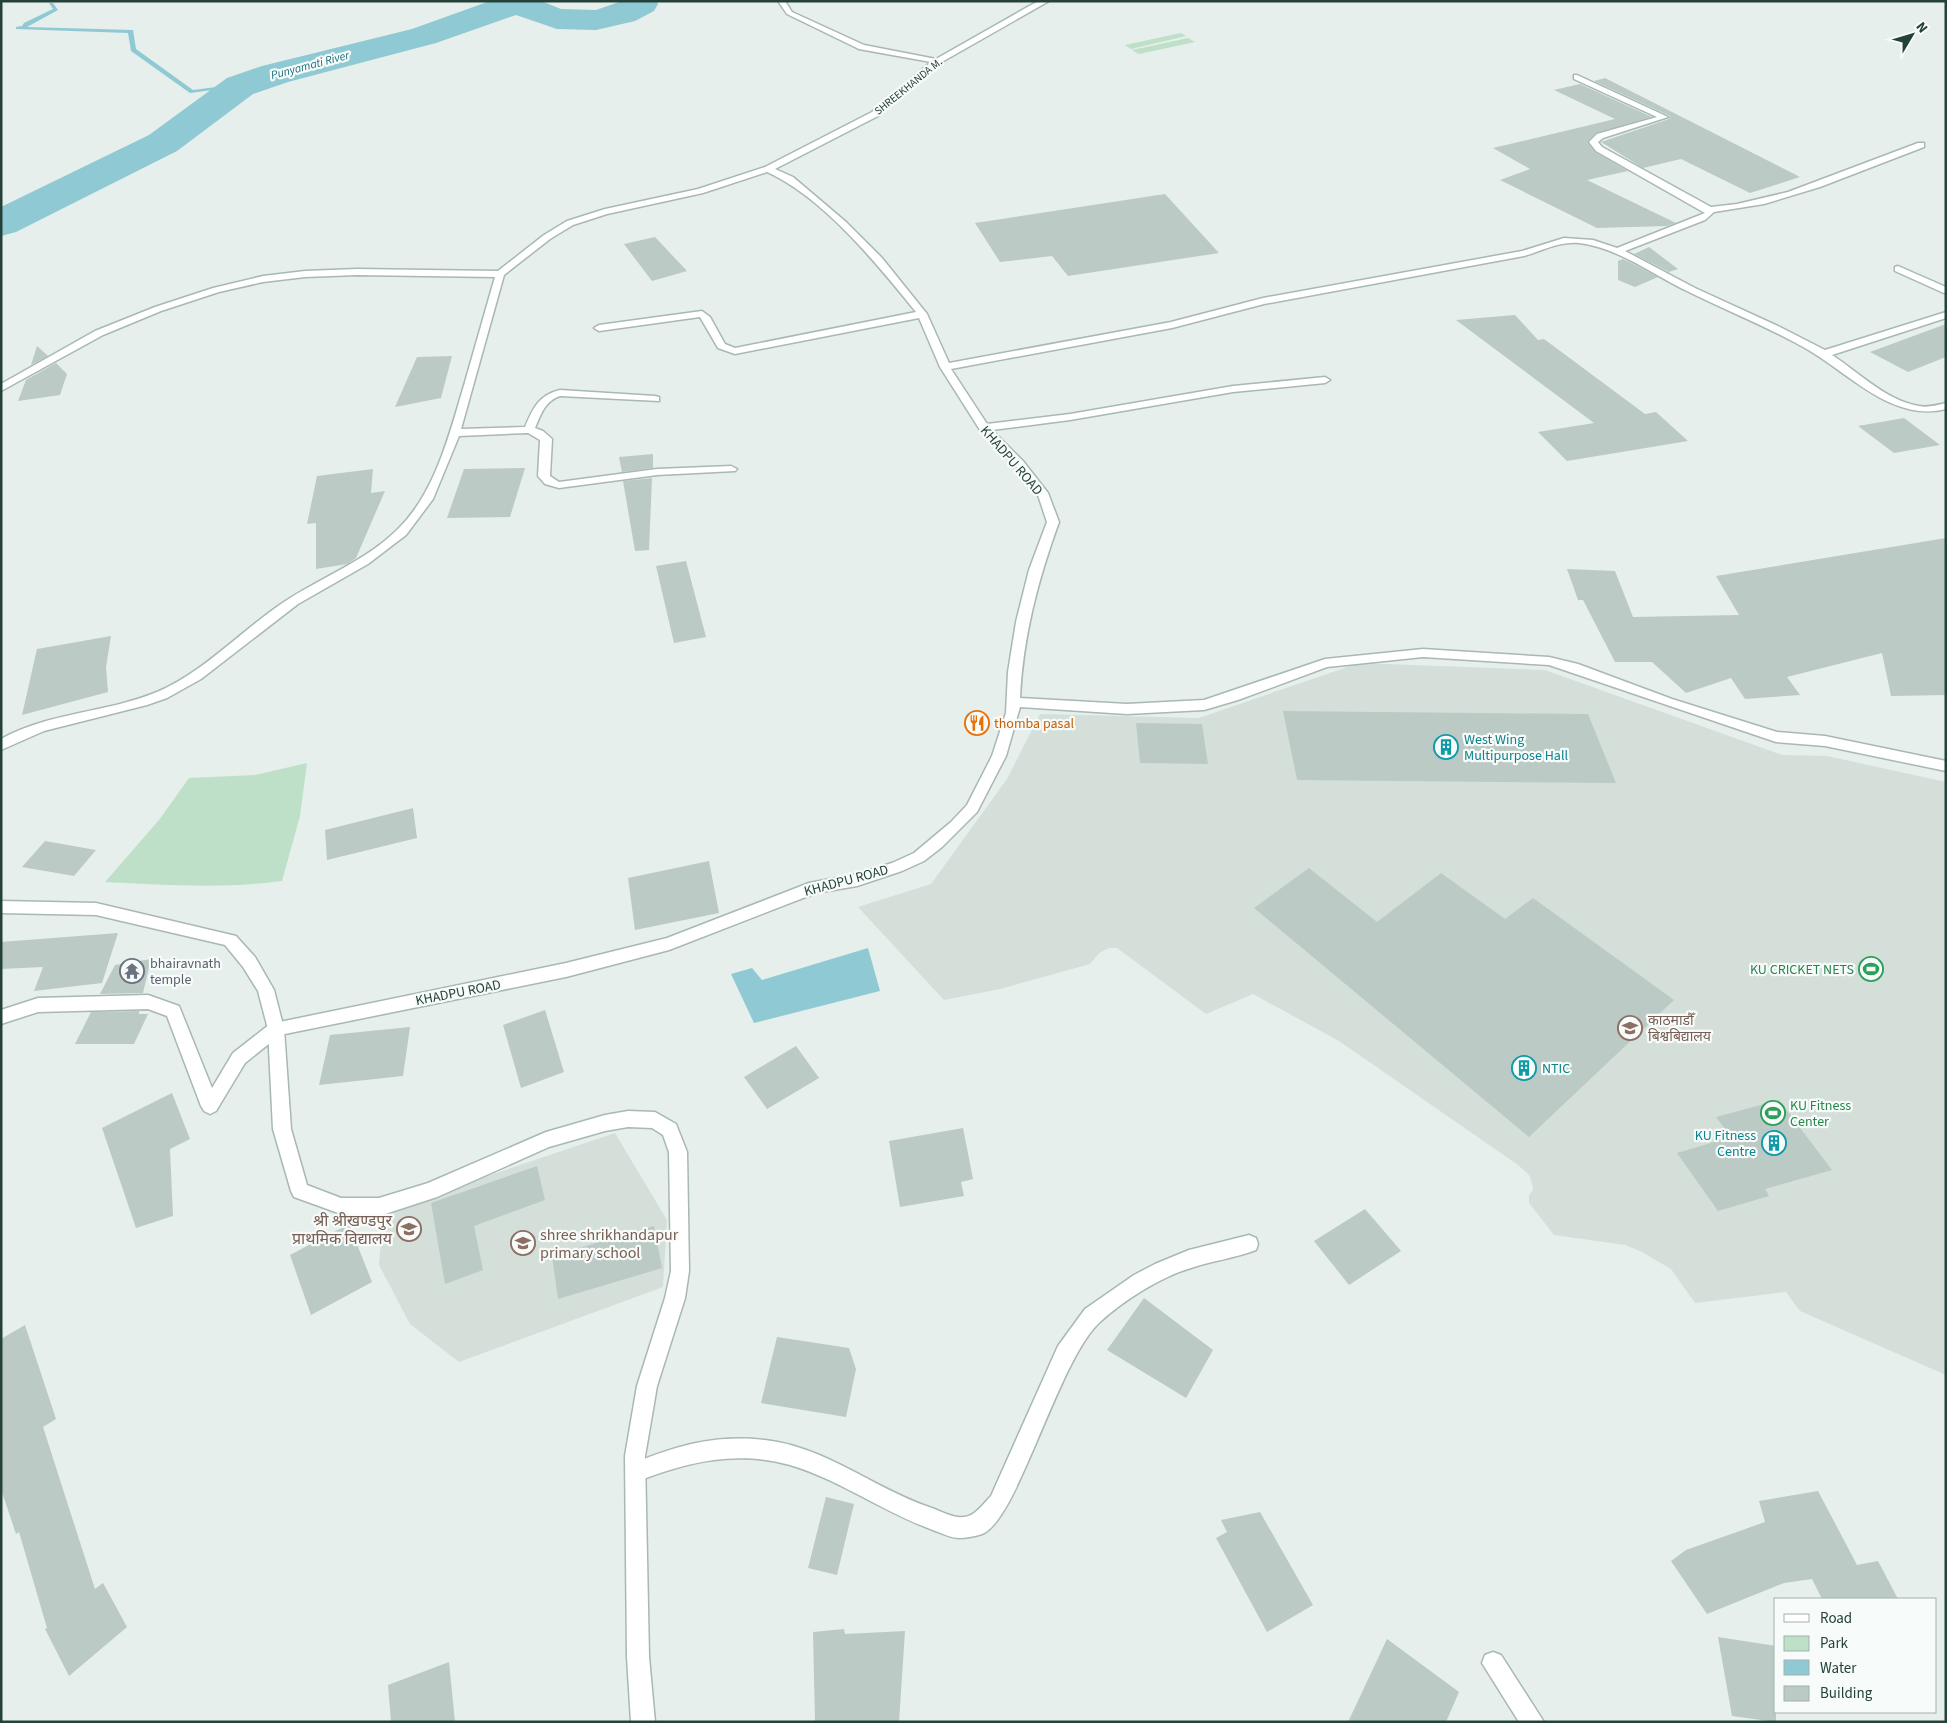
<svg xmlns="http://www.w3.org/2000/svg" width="1947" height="1723" viewBox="0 0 1947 1723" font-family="'Source Sans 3','Noto Sans Devanagari',sans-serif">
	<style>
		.built { fill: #d4dfda }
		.green { fill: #bfe0c8 }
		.water { fill: #8ec9d4 }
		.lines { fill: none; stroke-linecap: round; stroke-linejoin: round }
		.stream { fill: #8ec9d4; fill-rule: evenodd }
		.river { fill: #8ec9d4; fill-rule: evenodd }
		.building { fill: #bbcac4 }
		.minor-casing { stroke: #a8b8b2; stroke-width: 3 }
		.tertiary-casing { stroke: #a8b8b2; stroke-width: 3 }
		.minor { fill: #fff; fill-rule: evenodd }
		.tertiary { fill: #fff; fill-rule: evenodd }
		.labels { text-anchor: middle; stroke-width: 4.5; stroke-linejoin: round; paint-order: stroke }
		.far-street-label { font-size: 11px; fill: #24423a; stroke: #f7fbf9 }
		.far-water-label { font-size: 12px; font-style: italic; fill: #1c6f80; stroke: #f7fbf9 }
		.street-label { font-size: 14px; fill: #24423a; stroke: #f7fbf9 }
		.food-label { font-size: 14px; fill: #c56008; stroke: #f7fbf9; text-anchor: start }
		.culture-label { font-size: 14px; fill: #0d838f; stroke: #f7fbf9; text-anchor: start }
		.worship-label { font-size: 14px; fill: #5b616d; stroke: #f7fbf9; text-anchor: start }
		.leisure-label { font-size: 14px; fill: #27864d; stroke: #f7fbf9; text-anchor: end }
		.education-label { font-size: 14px; fill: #785e54; stroke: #f7fbf9; text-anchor: start }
		.near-education-label { font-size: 16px; fill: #785e54; stroke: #f7fbf9; text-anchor: end }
	</style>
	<rect width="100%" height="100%" fill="#e6efeb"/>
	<g class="built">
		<path d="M 1359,663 L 1545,670 L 1782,755 L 1827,756 L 1946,782 L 1946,1375 L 1800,1311 L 1786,1292 L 1695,1303 L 1671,1269 L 1640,1251 L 1625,1245 L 1554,1235 L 1529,1203 L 1529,1195 L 1533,1190 L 1532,1183 L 1529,1175 L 1518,1165 L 1339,1041 L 1253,994 L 1206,1014 L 1117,948 L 1109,948 L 1099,953 L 1090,964 L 1000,989 L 944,1000 L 858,907 L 931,884 L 1007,779 L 1040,714 L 1199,718 Z"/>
		<path d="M 615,1133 L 667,1220 L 663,1287 L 459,1362 L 410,1324 L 379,1265 L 383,1218 L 458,1186 Z"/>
	</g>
	<g class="green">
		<path d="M 1181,33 L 1186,36 L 1131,49 L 1125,45 Z"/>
		<path d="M 1188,38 L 1195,42 L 1139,54 L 1132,50 Z"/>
		<path d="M 307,763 L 300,816 L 282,881 C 223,889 164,885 105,882 L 159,820 L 189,778 L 255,775 Z"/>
	</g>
	<path class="water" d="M 868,948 L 880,991 L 754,1023 L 731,974 L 752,968 L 762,980 Z"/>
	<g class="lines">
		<path class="stream" d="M 49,3 L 53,3 L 58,10 L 27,27 L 133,30 L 136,49 L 193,90 L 240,84 L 243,86 L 190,93 L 131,51 L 128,33 L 16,29 L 16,27 L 22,26 L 24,23 L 53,9 Z"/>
		<path class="river" d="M 490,1 L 541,1 L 561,9 L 596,10 L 622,1 L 657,1 L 658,4 L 654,11 L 635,21 L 596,30 L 557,29 L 516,15 L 436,43 L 288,82 L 253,94 L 177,151 L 16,232 L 1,236 L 1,207 L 149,135 L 227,78 L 262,66 L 412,29 Z"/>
	</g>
	<g class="building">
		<path d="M 1605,78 L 1800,177 L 1750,193 L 1681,159 L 1643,168 L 1601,142 L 1669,119 L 1670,116 L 1594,81 Z"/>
		<path d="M 1580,84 L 1652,117 L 1596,133 L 1587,142 L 1595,152 L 1628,171 L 1587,180 L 1676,223 L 1667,226 L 1597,228 L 1500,180 L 1530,169 L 1493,148 L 1615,119 L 1554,90 Z"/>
		<path d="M 1165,194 L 1219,253 L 1068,276 L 1052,256 L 1000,262 L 975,223 Z"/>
		<path d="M 655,237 L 687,271 L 652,281 L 624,244 Z"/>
		<path d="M 1649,247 L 1678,269 L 1669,272 L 1634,254 Z"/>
		<path d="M 1623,259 L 1635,265 L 1658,277 L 1635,287 L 1618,280 L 1618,261 Z"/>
		<path d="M 1515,315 L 1538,340 L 1544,339 L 1645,414 L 1656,412 L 1688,441 L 1567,461 L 1538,432 L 1594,423 L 1456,320 Z"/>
		<path d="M 1946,324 L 1946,357 L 1908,372 L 1870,352 Z"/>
		<path d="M 37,346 L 48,356 L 31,365 Z"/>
		<path d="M 452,356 L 441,398 L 395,407 L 417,357 Z"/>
		<path d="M 56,363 L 67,374 L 60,395 L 18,401 L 26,380 Z"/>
		<path d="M 1904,418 L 1940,445 L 1894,453 L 1858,426 Z"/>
		<path d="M 653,454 L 653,468 L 622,472 L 619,457 Z"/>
		<path d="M 525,468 L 510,517 L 447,518 L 464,469 Z"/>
		<path d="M 373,469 L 371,493 L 385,491 L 356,558 L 347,564 L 316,569 L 316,523 L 307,524 L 317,476 Z"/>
		<path d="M 652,478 L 649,550 L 635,551 L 623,481 Z"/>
		<path d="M 1946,538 L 1946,695 L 1891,696 L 1882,653 L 1787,677 L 1800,695 L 1745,699 L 1731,678 L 1686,693 L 1652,662 L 1615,662 L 1583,600 L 1578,600 L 1567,569 L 1615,571 L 1633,617 L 1739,615 L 1716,576 Z"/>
		<path d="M 686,561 L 706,637 L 674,643 L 656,566 Z"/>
		<path d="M 111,636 L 106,667 L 108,692 L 22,715 L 37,649 Z"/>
		<path d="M 1283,711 L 1588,714 L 1616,783 L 1297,780 Z"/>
		<path d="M 1136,723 L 1202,724 L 1208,764 L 1140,763 Z"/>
		<path d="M 413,808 L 417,838 L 327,860 L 325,830 Z"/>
		<path d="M 45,841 L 96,850 L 74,876 L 22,867 Z"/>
		<path d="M 709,861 L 719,913 L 635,930 L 628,878 Z"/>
		<path d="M 1309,868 L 1377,922 L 1441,873 L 1505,919 L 1533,898 L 1674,1000 L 1529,1137 L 1254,908 Z"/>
		<path d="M 118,933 L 102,983 L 34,991 L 43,967 L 1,969 L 1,942 Z"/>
		<path d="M 151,959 L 143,993 L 100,994 L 115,965 Z"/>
		<path d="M 545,1010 L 564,1072 L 521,1088 L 503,1025 Z"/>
		<path d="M 139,1011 L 139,1014 L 148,1014 L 134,1044 L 75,1044 L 91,1012 Z"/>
		<path d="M 410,1027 L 403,1076 L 319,1085 L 330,1035 Z"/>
		<path d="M 796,1046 L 819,1078 L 767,1109 L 744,1077 Z"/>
		<path d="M 172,1093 L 190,1139 L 170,1149 L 173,1216 L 136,1228 L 102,1128 Z"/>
		<path d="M 1779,1100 L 1832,1170 L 1765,1189 L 1769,1196 L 1718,1211 L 1677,1153 L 1731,1137 L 1716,1117 Z"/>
		<path d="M 963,1128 L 973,1179 L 961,1182 L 964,1196 L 900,1207 L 889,1141 Z"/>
		<path d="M 537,1166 L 545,1200 L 474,1226 L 483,1270 L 445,1284 L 431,1203 Z"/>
		<path d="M 1365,1209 L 1401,1251 L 1349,1285 L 1314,1241 Z"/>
		<path d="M 349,1224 L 372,1282 L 311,1315 L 290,1255 Z"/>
		<path d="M 654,1226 L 662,1268 L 558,1299 L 552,1256 Z"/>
		<path d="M 1144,1298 L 1213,1350 L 1186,1398 L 1107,1350 Z"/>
		<path d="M 25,1325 L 56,1419 L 43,1427 L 95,1589 L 103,1583 L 127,1627 L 69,1676 L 45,1629 L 47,1628 L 19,1532 L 16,1534 L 1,1489 L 1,1339 Z"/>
		<path d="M 777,1337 L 849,1348 L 856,1369 L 846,1417 L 761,1403 Z"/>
		<path d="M 1818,1491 L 1857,1565 L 1878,1561 L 1898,1599 L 1822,1599 L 1812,1579 L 1784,1583 L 1707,1614 L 1671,1561 L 1686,1550 L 1765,1522 L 1759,1501 Z"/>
		<path d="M 826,1497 L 854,1504 L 837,1575 L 808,1568 Z"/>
		<path d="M 1260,1512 L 1313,1605 L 1267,1632 L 1216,1538 L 1227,1532 L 1221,1520 Z"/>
		<path d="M 844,1629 L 845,1634 L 905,1631 L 899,1722 L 815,1722 L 813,1632 Z"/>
		<path d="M 1718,1637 L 1776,1646 L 1776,1722 L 1732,1716 Z"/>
		<path d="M 1387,1639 L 1459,1692 L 1446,1722 L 1348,1722 Z"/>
		<path d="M 449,1662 L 455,1722 L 391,1722 L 388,1685 Z"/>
	</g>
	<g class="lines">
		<defs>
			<g id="minor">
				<path d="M 778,1 L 785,1 L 792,12 L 864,45 L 936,59 L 1031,5 L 1039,1 L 1049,1 L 940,63 L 878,116 L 775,169 L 793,177 L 846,222 L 882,258 L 927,314 L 949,363 L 1171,322 L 1263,298 L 1522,251 L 1564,238 L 1593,240 L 1617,248 L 1705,213 L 1596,151 L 1589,142 L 1597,134 L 1657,117 L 1574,79 L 1574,75 L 1577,75 L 1668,117 L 1603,138 L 1598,142 L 1602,147 L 1711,207 L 1737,204 L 1788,192 L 1918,143 L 1924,143 L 1924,147 L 1820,187 L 1764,204 L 1714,212 L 1705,220 L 1625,251 L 1695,288 L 1780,327 L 1825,350 L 1946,312 L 1946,318 L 1832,355 C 1858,372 1887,401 1919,406 C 1928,408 1937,405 1946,403 L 1946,409 C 1892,423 1848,372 1805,348 C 1768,327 1727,311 1689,292 C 1653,275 1619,248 1579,243 C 1559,241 1542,251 1524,256 L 1264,304 L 1172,328 L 951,369 L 987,424 L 1070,414 L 1233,386 L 1325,377 L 1330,380 L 1325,383 L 1233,392 L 1070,420 L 992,430 L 1023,461 L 1048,493 L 1059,522 C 1038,580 1023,636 1020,698 L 1127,704 L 1204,700 L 1325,659 L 1423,649 L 1549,657 L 1578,664 L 1672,699 L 1777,732 L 1825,736 L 1946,761 L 1946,771 L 1825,746 L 1776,742 L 1549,665 L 1423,657 L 1327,667 L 1238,700 L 1204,710 L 1127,714 L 1020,707 L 1006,756 L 977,812 L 942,847 L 924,861 L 902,871 L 857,886 L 816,893 L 669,950 L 566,977 L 280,1035 L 245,1063 L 216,1111 L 210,1114 L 204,1111 L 201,1106 L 167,1016 L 148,1009 L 38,1012 L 1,1024 L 1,1010 L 38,998 L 148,995 L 179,1006 L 212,1088 L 233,1053 L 270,1024 L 566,963 L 667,938 L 809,883 L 857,874 L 892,863 L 914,853 L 951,822 L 967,805 L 992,756 L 1006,713 L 1008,672 L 1016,622 L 1029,570 L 1047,522 L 1038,495 L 1015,465 L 980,430 L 940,367 L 919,318 L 735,354 L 718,348 L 700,317 L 599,331 L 594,328 L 599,325 L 702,311 L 710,317 L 725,344 L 735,348 L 916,312 C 877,264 824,198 767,172 L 703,193 L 607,214 L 573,225 L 550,239 L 504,275 L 461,429 L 525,427 C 533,408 539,395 560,390 L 655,396 L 659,397 L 659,401 L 560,396 C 545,401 541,414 535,428 L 543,431 L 552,439 L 550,476 L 559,482 L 657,469 L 731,466 L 737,469 L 735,471 L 657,475 L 559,488 L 545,484 L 538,476 L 540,440 L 528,433 L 459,436 L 433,499 L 406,535 L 368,564 L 298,604 L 201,679 L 167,698 L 147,705 L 44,731 L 1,750 L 1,739 C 50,712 106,713 157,692 C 201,673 235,637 274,609 C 313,580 363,564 398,529 C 436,492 450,432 465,382 C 475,347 485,312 495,277 L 357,275 L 305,277 L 263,282 L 219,292 L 161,311 L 103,335 L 1,391 L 1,384 L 95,331 L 155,307 L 213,288 L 263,276 L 305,271 L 357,269 L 498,271 L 544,235 L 567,221 L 605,209 L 698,189 L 765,167 L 872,112 L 931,62 L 859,49 L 787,14 Z"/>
				<path d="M 1898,266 L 1946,287 L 1946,294 L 1895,271 L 1895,267 Z"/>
				<path d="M 1249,1235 L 1256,1238 L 1258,1244 L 1256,1250 C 1235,1258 1212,1261 1191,1268 C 1160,1277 1123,1301 1100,1322 C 1058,1360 1018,1520 982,1534 C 976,1536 966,1538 959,1538 C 951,1538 941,1533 933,1530 C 883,1512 840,1480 790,1465 C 736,1450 686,1462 636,1482 L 629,1479 L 626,1472 L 629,1465 C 675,1446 714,1434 765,1440 C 826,1447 873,1488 929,1507 C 938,1510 949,1516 958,1517 C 974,1519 981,1506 991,1496 L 1058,1346 L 1085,1309 L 1134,1275 L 1155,1264 L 1189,1250 Z"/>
				<path d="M 1493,1652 L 1501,1655 L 1544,1722 L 1519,1722 L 1482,1663 L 1485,1655 Z"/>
			</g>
			<path id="tertiary" d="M 1,901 L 96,903 L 236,936 L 255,957 L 274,990 L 284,1029 L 291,1129 L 307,1185 L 341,1198 L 379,1198 L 428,1183 L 546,1132 L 605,1115 L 628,1111 L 655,1112 L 676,1124 L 687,1152 L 689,1271 L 685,1298 L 657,1386 L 645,1456 L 649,1657 L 655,1722 L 631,1722 L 627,1657 L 625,1456 L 637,1386 L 665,1298 L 671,1271 L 669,1152 L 663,1135 L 652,1128 L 628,1127 L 605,1131 L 549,1147 L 437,1197 L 379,1216 L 341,1214 L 294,1197 L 291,1191 L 273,1129 L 268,1029 L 258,991 L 243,967 L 225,945 L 96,915 L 1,913 Z"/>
		</defs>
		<use href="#minor" class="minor-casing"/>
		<use href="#tertiary" class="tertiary-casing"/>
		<use href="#minor" class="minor"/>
		<use href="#tertiary" class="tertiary"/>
	</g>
	<defs>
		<symbol id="restaurant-ring" viewBox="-11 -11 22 22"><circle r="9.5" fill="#f7fbf9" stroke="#e8710a" stroke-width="1.5"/><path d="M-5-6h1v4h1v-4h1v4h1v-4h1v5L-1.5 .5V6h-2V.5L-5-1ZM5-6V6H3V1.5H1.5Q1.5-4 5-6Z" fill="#e8710a"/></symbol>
		<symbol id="building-ring" viewBox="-11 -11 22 22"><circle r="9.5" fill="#f7fbf9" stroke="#0f9aa8" stroke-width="1.5"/><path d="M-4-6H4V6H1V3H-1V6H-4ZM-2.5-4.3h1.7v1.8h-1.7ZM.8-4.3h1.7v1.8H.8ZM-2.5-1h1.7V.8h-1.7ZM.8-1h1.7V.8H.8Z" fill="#0f9aa8"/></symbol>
		<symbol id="stadium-ring" viewBox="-11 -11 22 22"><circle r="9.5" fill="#f7fbf9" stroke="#2e9e5b" stroke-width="1.5"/><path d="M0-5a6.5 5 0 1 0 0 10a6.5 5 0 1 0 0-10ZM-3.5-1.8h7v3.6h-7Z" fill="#2e9e5b"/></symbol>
		<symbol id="temple-ring" viewBox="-11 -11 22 22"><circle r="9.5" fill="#f7fbf9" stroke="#6b7280" stroke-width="1.5"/><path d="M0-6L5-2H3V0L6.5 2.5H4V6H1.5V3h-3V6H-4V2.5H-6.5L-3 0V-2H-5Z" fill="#6b7280"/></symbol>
		<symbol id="university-ring" viewBox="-11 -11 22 22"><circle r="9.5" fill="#f7fbf9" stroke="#8d6e63" stroke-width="1.5"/><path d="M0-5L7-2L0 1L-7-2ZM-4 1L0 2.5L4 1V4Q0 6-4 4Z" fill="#8d6e63"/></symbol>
		<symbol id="school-ring" viewBox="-11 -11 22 22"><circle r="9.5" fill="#f7fbf9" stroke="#8d6e63" stroke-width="1.5"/><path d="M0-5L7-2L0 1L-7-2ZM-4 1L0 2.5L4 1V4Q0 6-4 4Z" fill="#8d6e63"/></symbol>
	</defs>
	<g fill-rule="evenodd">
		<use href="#restaurant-ring" x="963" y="709" width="28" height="28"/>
		<use href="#building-ring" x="1432" y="733" width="28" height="28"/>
		<use href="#stadium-ring" x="1857" y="955" width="28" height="28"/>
		<use href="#temple-ring" x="118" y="957" width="28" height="28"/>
		<use href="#university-ring" x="1616" y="1014" width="28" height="28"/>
		<use href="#building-ring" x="1510" y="1054" width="28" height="28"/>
		<use href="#stadium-ring" x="1759" y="1099" width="28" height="28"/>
		<use href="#building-ring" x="1760" y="1129" width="28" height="28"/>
		<use href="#school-ring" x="395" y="1215" width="28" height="28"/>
		<use href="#school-ring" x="509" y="1229" width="28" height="28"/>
	</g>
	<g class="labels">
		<g class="far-street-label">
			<text transform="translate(908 86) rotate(-39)" y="4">SHREEKHANDA M.</text>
		</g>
		<g class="far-water-label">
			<text transform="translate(310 65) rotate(-15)" y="4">Punyamati River</text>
		</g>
		<g class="street-label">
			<text transform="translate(1012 460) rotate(49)" y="5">KHADPU ROAD</text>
			<text transform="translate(846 880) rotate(-15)" y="5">KHADPU ROAD</text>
			<text transform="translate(458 992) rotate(-11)" y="5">KHADPU ROAD</text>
		</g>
		<g class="food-label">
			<text x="994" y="728">thomba pasal</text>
		</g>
		<g class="culture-label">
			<text x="1464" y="744">West Wing<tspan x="1464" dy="16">Multipurpose Hall</tspan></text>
			<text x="1542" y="1073">NTIC</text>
			<text x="1756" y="1140" text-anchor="end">KU Fitness<tspan x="1756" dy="16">Centre</tspan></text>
		</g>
		<g class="worship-label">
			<text x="150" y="968">bhairavnath<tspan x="150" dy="16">temple</tspan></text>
		</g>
		<g class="leisure-label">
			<text x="1854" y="974">KU CRICKET NETS</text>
			<text x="1790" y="1110" text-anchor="start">KU Fitness<tspan x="1790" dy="16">Center</tspan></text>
		</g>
		<g class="education-label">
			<text x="1648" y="1025">काठमाडौँ<tspan x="1648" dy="16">बिश्वबिद्यालय</tspan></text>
		</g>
		<g class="near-education-label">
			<text x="392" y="1226">श्री श्रीखण्डपुर<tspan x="392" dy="18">प्राथमिक विद्यालय</tspan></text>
			<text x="540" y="1240" text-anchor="start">shree shrikhandapur<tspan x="540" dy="18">primary school</tspan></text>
		</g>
	</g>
	<rect width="1947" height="1723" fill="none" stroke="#24423a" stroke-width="5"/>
	<rect x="1774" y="1598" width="162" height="115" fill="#f7fbf9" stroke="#a3b1ad"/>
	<rect x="1784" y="1614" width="25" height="8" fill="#ffffff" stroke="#a3b1ad"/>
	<text x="1820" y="1623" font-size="15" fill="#24423a">Road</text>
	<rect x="1784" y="1636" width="25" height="15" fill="#bfe0c8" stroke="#a3b1ad"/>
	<text x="1820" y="1648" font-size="15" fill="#24423a">Park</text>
	<rect x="1784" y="1660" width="25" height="15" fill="#8ec9d4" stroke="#a3b1ad"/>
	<text x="1820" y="1673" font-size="15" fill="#24423a">Water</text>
	<rect x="1784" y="1686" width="25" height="15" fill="#bbcac4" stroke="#a3b1ad"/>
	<text x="1820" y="1698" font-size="15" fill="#24423a">Building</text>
	<g transform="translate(1912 35) rotate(52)" stroke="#f7fbf9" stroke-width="4" paint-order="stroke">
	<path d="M0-4L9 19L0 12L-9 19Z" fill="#24423a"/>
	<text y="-8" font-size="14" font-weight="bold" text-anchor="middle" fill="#24423a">N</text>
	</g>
</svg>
